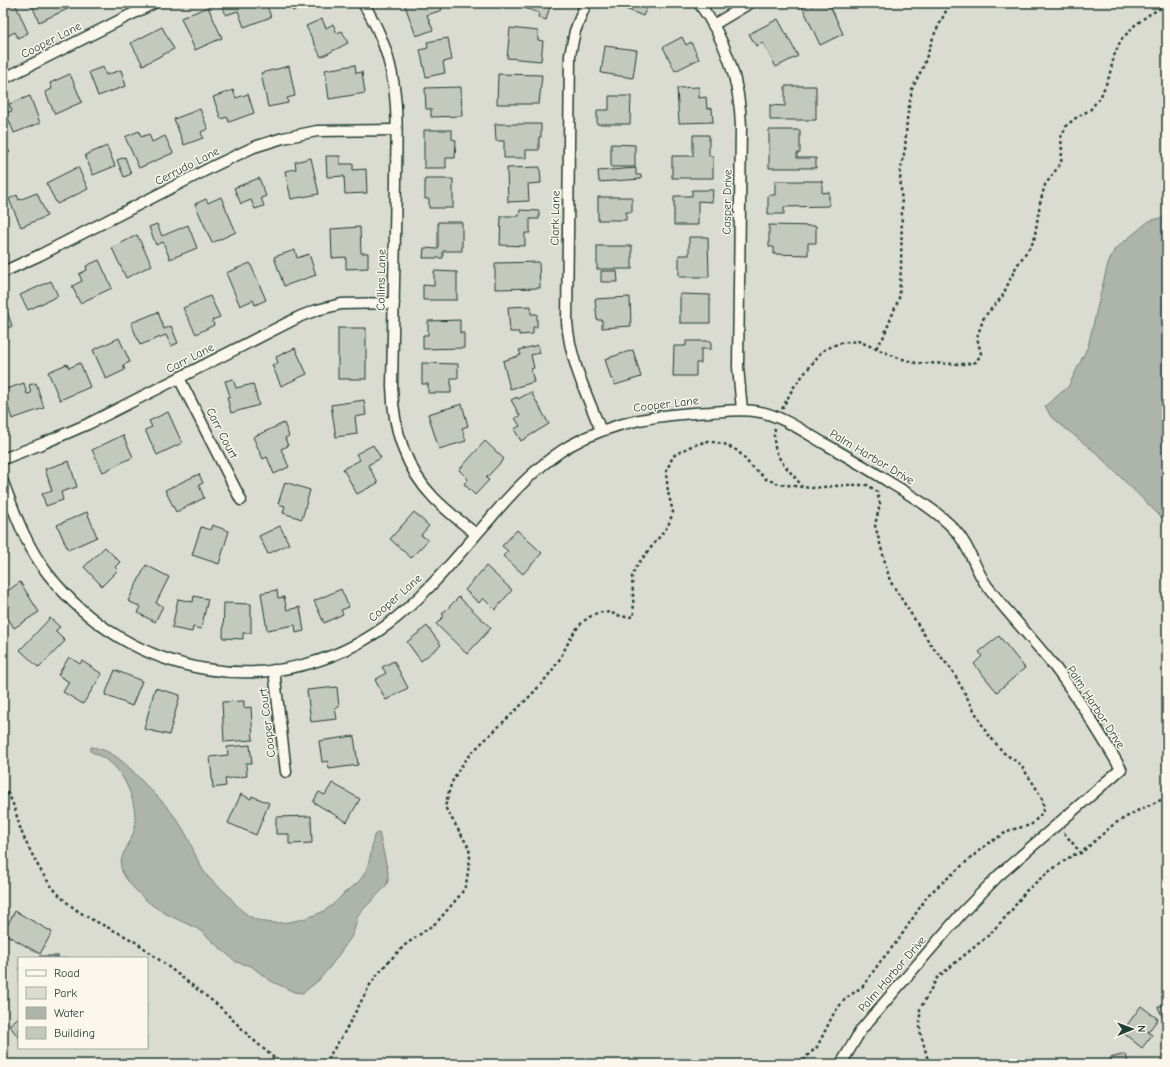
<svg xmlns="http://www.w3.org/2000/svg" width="1170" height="1067" viewBox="0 0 1170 1067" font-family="'Comic Neue',sans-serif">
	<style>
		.green { fill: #dbdcd1; stroke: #7d8c82; fill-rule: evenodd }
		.water { fill: #adb4aa; stroke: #74847b }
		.building { fill: #c4c9be; stroke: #1f3d34 }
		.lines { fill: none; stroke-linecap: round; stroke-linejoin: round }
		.minor-casing { stroke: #1f3d34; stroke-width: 13 }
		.path { stroke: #1f3d34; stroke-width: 2.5; stroke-dasharray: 3 3; stroke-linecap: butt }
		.minor { stroke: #fbf7ec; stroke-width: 10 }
		.labels { text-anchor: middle; stroke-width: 3; stroke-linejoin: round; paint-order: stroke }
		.street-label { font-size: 12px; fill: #1f3d34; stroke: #fbf7ec }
	</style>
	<rect width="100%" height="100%" fill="#fbf7ec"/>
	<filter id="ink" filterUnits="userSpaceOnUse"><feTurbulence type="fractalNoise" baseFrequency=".025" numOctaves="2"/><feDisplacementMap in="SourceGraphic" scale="8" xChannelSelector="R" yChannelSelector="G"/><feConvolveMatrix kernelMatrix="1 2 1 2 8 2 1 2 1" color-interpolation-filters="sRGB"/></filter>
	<g filter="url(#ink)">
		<path class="green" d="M 3,3 L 1167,3 L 1167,1064 L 3,1064 ZM 19,958 L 147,958 L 147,1048 L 19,1048 Z"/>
		<g class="water">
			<path d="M 1167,216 L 1167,523 L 1095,452 L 1051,417 L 1045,406 L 1068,387 L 1088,346 L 1107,267 L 1114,250 L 1149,221 Z"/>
			<path d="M 91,747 C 111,749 127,764 140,779 C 154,793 169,807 180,824 C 190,838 194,855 203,870 C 210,881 218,885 226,893 C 233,900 238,908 245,913 C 267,930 297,922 320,913 C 330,908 336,902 343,894 C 349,889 355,886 360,880 C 370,869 371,849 374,835 L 379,832 L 388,872 L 388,881 L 386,886 L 358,915 L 354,931 L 350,939 L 330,967 L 318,981 L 303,993 L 294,992 L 269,980 L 251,966 L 236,962 L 202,932 L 196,928 C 168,915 153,910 132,886 C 129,882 124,877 122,871 C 117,858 129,846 133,834 C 140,811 128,779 112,764 C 106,758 97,755 90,751 Z"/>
		</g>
		<g class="building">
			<path d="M 3,3 L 15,3 L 28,33 L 18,38 L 15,32 L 3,38 Z"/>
			<path d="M 31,3 L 70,3 L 72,7 L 39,22 Z"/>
			<path d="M 221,3 L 266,3 L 271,17 L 244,27 L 238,11 L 226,15 Z"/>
			<path d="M 288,3 L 307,3 L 293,11 Z"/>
			<path d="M 404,3 L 439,3 L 442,10 L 427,15 L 433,30 L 416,36 Z"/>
			<path d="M 520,3 L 551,3 L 546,20 L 538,17 L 539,13 L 519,6 Z"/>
			<path d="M 617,3 L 649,3 L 643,16 L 616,5 Z"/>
			<path d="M 809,3 L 811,3 L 812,6 L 817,3 L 829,3 L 843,34 L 820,45 L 802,6 Z"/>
			<path d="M 208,7 L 222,38 L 195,50 L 181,18 Z"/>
			<path d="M 322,19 L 326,28 L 333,24 L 337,33 L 342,31 L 348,43 L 321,57 L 306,26 Z"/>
			<path d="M 778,19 L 798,56 L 776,67 L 763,43 L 756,46 L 749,34 Z"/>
			<path d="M 162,27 L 174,49 L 143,65 L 131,43 Z"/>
			<path d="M 510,28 L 538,31 L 538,40 L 543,41 L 541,61 L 507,58 Z"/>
			<path d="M 682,37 L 686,45 L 691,42 L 699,59 L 675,71 L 663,47 Z"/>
			<path d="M 448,38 L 452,60 L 443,62 L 445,73 L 426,77 L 420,50 L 428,48 L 427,42 Z"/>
			<path d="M 605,46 L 637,50 L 633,78 L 601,73 Z"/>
			<path d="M 355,65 L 356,73 L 362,72 L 365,93 L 329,99 L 325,70 Z"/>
			<path d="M 289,66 L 295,96 L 287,98 L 288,103 L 268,107 L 261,73 Z"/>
			<path d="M 103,67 L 106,75 L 121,70 L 126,86 L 98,96 L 89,72 Z"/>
			<path d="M 70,74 L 82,102 L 55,114 L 45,92 L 52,89 L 50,83 Z"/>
			<path d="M 498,74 L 542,75 L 539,104 L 497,104 Z"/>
			<path d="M 785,86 L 816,86 L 816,120 L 770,120 L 770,105 L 785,106 Z"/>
			<path d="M 461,87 L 462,116 L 431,117 L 431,109 L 426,109 L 425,88 Z"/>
			<path d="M 699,87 L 699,98 L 706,97 L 707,109 L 712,108 L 713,122 L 679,123 L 677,88 Z"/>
			<path d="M 233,90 L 236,98 L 248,94 L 254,113 L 229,122 L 227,117 L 221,119 L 213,97 Z"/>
			<path d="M 30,96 L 40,123 L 14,133 L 6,113 L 12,111 L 9,104 Z"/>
			<path d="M 609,96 L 631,96 L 630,124 L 597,124 L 597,110 L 609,110 Z"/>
			<path d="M 200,109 L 208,129 L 201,132 L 203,138 L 184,145 L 174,119 Z"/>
			<path d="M 495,124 L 541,124 L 541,137 L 539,137 L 539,150 L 526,150 L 526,158 L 504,158 L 504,141 L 496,141 Z"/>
			<path d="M 424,130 L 452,130 L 452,139 L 456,140 L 455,158 L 446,158 L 446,168 L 424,168 Z"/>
			<path d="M 769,130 L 800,130 L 800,153 L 797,153 L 797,158 L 816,158 L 816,168 L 769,168 Z"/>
			<path d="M 139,131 L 141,137 L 149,134 L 152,142 L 165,136 L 173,153 L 139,168 L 125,137 Z"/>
			<path d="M 693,135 L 709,135 L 709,156 L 713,156 L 713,178 L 672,178 L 672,156 L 693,156 Z"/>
			<path d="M 3,143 L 10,152 L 3,158 Z"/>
			<path d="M 611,144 L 635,145 L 635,167 L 611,167 Z"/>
			<path d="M 107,146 L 115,166 L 93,175 L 85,155 Z"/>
			<path d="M 326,156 L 340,156 L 340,164 L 353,164 L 353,170 L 366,169 L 367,193 L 345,194 L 344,176 L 327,177 Z"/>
			<path d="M 125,157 L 131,174 L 124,177 L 117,160 Z"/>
			<path d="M 311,158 L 319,194 L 291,199 L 285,171 L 296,169 L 295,162 Z"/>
			<path d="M 78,167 L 88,189 L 57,204 L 46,183 Z"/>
			<path d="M 540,167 L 541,183 L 528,184 L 529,201 L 508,202 L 507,168 Z"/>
			<path d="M 636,168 L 636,175 L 641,175 L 641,179 L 599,182 L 598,171 Z"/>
			<path d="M 259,178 L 266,196 L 261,198 L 264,206 L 255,209 L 251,200 L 241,204 L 234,188 Z"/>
			<path d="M 425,179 L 453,179 L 453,208 L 429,208 L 429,199 L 425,199 Z"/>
			<path d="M 775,181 L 822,181 L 822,193 L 829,192 L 829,206 L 784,207 L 784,214 L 768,214 L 768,195 L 775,195 Z"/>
			<path d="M 692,190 L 713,190 L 712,202 L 698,201 L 698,225 L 674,225 L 674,196 L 692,196 Z"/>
			<path d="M 37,193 L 47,216 L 21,227 L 9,199 L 17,195 L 19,200 Z"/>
			<path d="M 221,197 L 236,232 L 212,243 L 195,204 L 206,199 L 208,203 Z"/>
			<path d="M 598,197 L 632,197 L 632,212 L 626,212 L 626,220 L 598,220 Z"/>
			<path d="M 520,210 L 539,211 L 539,219 L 530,219 L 530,233 L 525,233 L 525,246 L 500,245 L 501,216 L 519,216 Z"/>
			<path d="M 438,222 L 462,222 L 462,251 L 443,251 L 443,258 L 423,258 L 424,248 L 438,249 Z"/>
			<path d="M 157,224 L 162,236 L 188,225 L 197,248 L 170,259 L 163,242 L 156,245 L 149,227 Z"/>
			<path d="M 769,225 L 816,226 L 816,243 L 808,243 L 808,255 L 774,254 L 774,247 L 769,247 Z"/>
			<path d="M 360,227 L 361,253 L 368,253 L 368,268 L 346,269 L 346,257 L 332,258 L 331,229 Z"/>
			<path d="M 137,235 L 152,265 L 126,278 L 112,248 Z"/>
			<path d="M 689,237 L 708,237 L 709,277 L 679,277 L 679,255 L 689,255 Z"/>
			<rect x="597" y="246" width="35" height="23"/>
			<path d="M 295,250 L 297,258 L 309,254 L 316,275 L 284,286 L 274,257 Z"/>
			<path d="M 99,260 L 112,288 L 80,303 L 72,286 L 82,281 L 79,274 L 87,270 L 86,266 Z"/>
			<path d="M 539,262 L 540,288 L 495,289 L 495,263 Z"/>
			<path d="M 250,263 L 266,300 L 255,305 L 253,300 L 240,306 L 226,273 Z"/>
			<path d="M 434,271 L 457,272 L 457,300 L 423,300 L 423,285 L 434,286 Z"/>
			<path d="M 601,271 L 617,271 L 618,282 L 601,282 Z"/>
			<path d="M 51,281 L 58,296 L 28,310 L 20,295 Z"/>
			<path d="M 680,294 L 710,295 L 710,323 L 680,323 Z"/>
			<path d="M 210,296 L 220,317 L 212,320 L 214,325 L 196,334 L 183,308 Z"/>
			<path d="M 630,297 L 631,326 L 602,328 L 602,320 L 597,320 L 595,299 Z"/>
			<path d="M 3,305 L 5,305 L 12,326 L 3,330 Z"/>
			<path d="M 531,306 L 531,314 L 537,314 L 537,327 L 533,327 L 533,334 L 519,335 L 519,332 L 510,332 L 508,307 Z"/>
			<path d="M 158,312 L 164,329 L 171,326 L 178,343 L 171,346 L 166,335 L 140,345 L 131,323 Z"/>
			<path d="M 460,320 L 460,333 L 464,333 L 464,348 L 423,349 L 423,335 L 428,335 L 428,321 Z"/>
			<rect x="338" y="328" width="28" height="51"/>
			<path d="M 119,338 L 130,362 L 123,365 L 125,370 L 106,379 L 93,350 Z"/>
			<path d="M 686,341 L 711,341 L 711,349 L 701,349 L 701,363 L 696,363 L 696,376 L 673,376 L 674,346 L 686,346 Z"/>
			<path d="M 538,345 L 540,353 L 531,355 L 534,368 L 531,369 L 534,382 L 510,389 L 503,361 L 521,355 L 519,350 Z"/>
			<path d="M 295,348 L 307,374 L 281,386 L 272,365 L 278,363 L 276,357 Z"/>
			<path d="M 633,350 L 641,377 L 615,385 L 613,379 L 611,379 L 605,359 Z"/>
			<path d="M 80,363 L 90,387 L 60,400 L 48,372 L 67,364 L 69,368 Z"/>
			<path d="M 422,363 L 458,364 L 458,378 L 451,378 L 451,393 L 428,393 L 428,384 L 422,384 Z"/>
			<path d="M 233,379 L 236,388 L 253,384 L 259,405 L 231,413 L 227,397 L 230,396 L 225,381 Z"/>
			<path d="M 24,383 L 27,394 L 31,393 L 29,385 L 36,383 L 44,408 L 12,419 L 3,390 Z"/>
			<path d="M 531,392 L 549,424 L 521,441 L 514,429 L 520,426 L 515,418 L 520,416 L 511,400 L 517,397 L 518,399 Z"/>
			<path d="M 364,400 L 366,415 L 355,417 L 357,434 L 336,437 L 331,405 Z"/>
			<path d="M 462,404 L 468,426 L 462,428 L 466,441 L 439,449 L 428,414 Z"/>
			<path d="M 168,412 L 182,443 L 157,455 L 145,430 L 152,427 L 149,421 Z"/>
			<path d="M 284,423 L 289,436 L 285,438 L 288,446 L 281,449 L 289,467 L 274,474 L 267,457 L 263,459 L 253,437 Z"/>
			<path d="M 123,435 L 133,457 L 103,472 L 92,450 Z"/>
			<path d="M 485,441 L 504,459 L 486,478 L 489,480 L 475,495 L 464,484 L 468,479 L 459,470 Z"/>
			<path d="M 373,445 L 381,458 L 368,465 L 378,483 L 357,494 L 343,469 L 360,460 L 356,454 Z"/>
			<path d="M 69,461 L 77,487 L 61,492 L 63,500 L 46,506 L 42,494 L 52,491 L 45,469 Z"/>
			<path d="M 199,474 L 203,483 L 199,485 L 204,498 L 176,512 L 165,490 Z"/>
			<path d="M 285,482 L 310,490 L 302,519 L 283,513 L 285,506 L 278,504 Z"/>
			<path d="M 87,512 L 97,537 L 68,550 L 57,525 Z"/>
			<path d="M 414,512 L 429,526 L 421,535 L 428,540 L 411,558 L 390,539 Z"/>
			<path d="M 212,525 L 229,531 L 219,564 L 192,555 L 201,527 L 210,530 Z"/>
			<path d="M 280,526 L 289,544 L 268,554 L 259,536 Z"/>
			<path d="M 517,530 L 542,553 L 523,574 L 503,556 L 508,551 L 502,546 Z"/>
			<path d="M 105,547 L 120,562 L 115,567 L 118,570 L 102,586 L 84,567 Z"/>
			<path d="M 146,565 L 169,577 L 156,603 L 163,606 L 155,622 L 138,613 L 141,607 L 128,601 Z"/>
			<path d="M 486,566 L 512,590 L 495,610 L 483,598 L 479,603 L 465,590 Z"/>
			<path d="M 20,582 L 39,612 L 14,628 L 3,610 L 9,606 L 3,597 L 3,594 Z"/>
			<path d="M 341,589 L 349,607 L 341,610 L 343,614 L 324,623 L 314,601 Z"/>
			<path d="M 277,590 L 278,598 L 284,597 L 287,610 L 300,607 L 304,631 L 296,633 L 295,625 L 267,630 L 261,593 Z"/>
			<path d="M 194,596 L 208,599 L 201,629 L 193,627 L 192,632 L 172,628 L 178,599 L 193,602 Z"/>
			<path d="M 459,597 L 491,628 L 467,654 L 436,624 L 444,616 L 442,614 Z"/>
			<path d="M 224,603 L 251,604 L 251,633 L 243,633 L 243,639 L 223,638 Z"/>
			<path d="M 50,618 L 60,627 L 55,631 L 65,641 L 39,668 L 20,650 Z"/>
			<path d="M 427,626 L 441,645 L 421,661 L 407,642 Z"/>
			<path d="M 999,636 L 1025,668 L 997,692 L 974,664 L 982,656 L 979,652 Z"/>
			<path d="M 69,657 L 80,664 L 82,661 L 102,674 L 83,704 L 63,692 L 69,682 L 58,675 Z"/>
			<path d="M 394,661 L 408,688 L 386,700 L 375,680 L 386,673 L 382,667 Z"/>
			<path d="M 115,670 L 142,681 L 132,706 L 105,695 Z"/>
			<path d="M 337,687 L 339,707 L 335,708 L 337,719 L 311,722 L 307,690 Z"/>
			<path d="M 155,688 L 180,695 L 169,735 L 144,729 Z"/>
			<path d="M 244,701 L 244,708 L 251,707 L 253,740 L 224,742 L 222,702 Z"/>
			<path d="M 354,736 L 358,765 L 329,769 L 328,761 L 322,762 L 319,741 Z"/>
			<path d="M 250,745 L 252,763 L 246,763 L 247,776 L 225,779 L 226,786 L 213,788 L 210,757 L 228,755 L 227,747 Z"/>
			<path d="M 332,783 L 360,799 L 347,822 L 313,802 L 319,792 L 325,795 Z"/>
			<path d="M 241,794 L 251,799 L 252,796 L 269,803 L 256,835 L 228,823 Z"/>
			<path d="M 311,816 L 312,843 L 289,844 L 289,834 L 276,834 L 276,817 Z"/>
			<path d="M 15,911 L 52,932 L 40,954 L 3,933 Z"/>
			<rect x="40" y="956" width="18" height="2"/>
			<path d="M 1167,1003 L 1167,1025 L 1166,1025 L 1158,1007 Z"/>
			<path d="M 1141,1006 L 1158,1019 L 1148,1032 L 1152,1035 L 1142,1048 L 1122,1032 Z"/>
			<path d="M 19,1017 L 19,1038 L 9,1025 Z"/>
			<path d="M 1126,1054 L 1128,1064 L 1111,1064 L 1110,1058 Z"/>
		</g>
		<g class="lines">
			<defs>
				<g id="minor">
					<path d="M 363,3 C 377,25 387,49 392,75 C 399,109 396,146 396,181 C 395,249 393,318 392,386 C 393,428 405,468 434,498 C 447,511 462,523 476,534"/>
					<path d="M 586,3 L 575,31 L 570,55 L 567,322 C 570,361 587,395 601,431"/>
					<path d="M 699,3 C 726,40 740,81 741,127 L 738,367 L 742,410"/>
					<path d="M 713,25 L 750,3"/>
					<path d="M 3,79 L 154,3"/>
					<path d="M 3,272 L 40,255 L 214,166 L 254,147 L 283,138 L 317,131 L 396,130"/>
					<path d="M 179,378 L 241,500"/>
					<path d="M 3,459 L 44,443 L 88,424 L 301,316 L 317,310 L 341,304 L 394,303"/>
					<path d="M 3,482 C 15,514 26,546 48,574 C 130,679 277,706 387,625 C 426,596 457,556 489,520 C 512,492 538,465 569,446 C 613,421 661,414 710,412 C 724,411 740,409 754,411 C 780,414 804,432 827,445 C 848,457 869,469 889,482 C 912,496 936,510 954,529 C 970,546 974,568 987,586 C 1009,615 1035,641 1057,670 C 1081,702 1101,735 1121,769 L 998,876 L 961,914 L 872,1017 L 861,1030 L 841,1064"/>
					<path d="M 274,670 L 286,772"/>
				</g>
			</defs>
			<use href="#minor" class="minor-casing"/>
			<g class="path">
				<path d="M 876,348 L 883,338 L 899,298 L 901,268 L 902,207 L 900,173 L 905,149 L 907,119 L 912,89 L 923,67 L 934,35 L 950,3"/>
				<path d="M 782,409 L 793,388 L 822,351 L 839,343 L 858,341 L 896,357 L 916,363 L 964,364 L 976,362 L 981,354 L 977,337 L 984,317 L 1002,297 L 1016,267 L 1034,241 L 1040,203 L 1045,185 L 1061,163 L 1062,152 L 1061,137 L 1067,125 L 1077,117 L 1090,110 L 1101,96 L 1109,77 L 1114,56 L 1121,40 L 1135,25 L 1150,14 L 1167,5"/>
				<path d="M 775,428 C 770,457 786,465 802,486"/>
				<path d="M 3,788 C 13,798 15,811 19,824 C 22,834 26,843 31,852 C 45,882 62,903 91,919 C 108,928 125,935 140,945 L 219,1006 L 250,1037 L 281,1064"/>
				<path d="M 1064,833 L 1081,853"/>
				<path d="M 324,1064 L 343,1035 L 371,983 L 387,963 L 405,945 L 437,922 L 461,894 L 466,885 L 470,858 L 469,848 L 445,807 C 448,796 450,783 457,773 C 465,759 477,747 489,736 C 513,712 541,689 559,660 C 569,643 573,627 591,616 C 609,605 619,621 634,616 L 632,576 L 638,564 L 668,526 L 673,512 L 668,492 L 666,472 L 673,456 L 689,447 L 707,441 L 724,444 L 738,451 L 751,466 L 766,479 L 779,484 L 811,488 L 847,485 L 868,485 L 877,492 L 880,504 L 875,525 L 890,581 L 931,645 L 952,670 L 986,732 L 1004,753 L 1020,764 L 1035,786 L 1043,801 L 1043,812 L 1031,825 L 1010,830 L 987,844 L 928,895 L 899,939 L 880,962 L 863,986 L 845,999 L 834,1013 L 817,1047 L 806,1057 L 802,1064"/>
				<path d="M 929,1064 L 920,1031 L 920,1009 L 937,978 L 990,934 L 1011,911 L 1026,891 L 1047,873 L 1073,855 L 1081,853 L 1114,824 L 1135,812 L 1167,797"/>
			</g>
			<use href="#minor" class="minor"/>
		</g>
	</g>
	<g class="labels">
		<g class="street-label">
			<text transform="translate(51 40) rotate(-27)" y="4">Cooper Lane</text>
			<text transform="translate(187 166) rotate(-27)" y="4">Cerrudo Lane</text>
			<text transform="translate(727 202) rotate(-89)" y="4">Casper Drive</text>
			<text transform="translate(555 218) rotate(-89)" y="4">Clark Lane</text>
			<text transform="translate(381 280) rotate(-89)" y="4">Collins Lane</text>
			<text transform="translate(190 358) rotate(-27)" y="4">Carr Lane</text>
			<text transform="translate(666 404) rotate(-7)" y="4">Cooper Lane</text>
			<text transform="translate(222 433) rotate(63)" y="4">Carr Court</text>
			<text transform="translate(872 457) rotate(31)" y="4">Palm Harbor Drive</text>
			<text transform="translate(395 598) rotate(-41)" y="4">Cooper Lane</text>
			<text transform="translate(1096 707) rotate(57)" y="4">Palm Harbor Drive</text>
			<text transform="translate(267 723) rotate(-97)" y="4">Cooper Court</text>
			<text transform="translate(892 974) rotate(-49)" y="4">Palm Harbor Drive</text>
		</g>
	</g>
	<rect width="1170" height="1067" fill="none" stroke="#fbf7ec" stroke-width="16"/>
	<rect x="8" y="8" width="1154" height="1051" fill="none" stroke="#1f3d34" stroke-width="1.5" filter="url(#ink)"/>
	<rect x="18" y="957" width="130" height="92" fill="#fbf7ec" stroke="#a3ada2"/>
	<rect x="26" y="970" width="20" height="6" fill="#fbf7ec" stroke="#a3ada2"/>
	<text x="54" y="977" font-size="12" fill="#1f3d34">Road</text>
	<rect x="26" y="987" width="20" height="12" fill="#dbdcd1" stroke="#a3ada2"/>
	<text x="54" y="997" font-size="12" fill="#1f3d34">Park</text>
	<rect x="26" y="1007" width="20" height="12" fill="#adb4aa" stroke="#a3ada2"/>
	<text x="54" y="1017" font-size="12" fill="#1f3d34">Water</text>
	<rect x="26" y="1027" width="20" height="12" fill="#c4c9be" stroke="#a3ada2"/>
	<text x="54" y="1037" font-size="12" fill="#1f3d34">Building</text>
	<g transform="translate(1132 1029) rotate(89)" stroke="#fbf7ec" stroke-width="3" paint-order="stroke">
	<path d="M0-3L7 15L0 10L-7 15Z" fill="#1f3d34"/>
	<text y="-6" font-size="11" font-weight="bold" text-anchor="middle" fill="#1f3d34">N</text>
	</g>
</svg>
